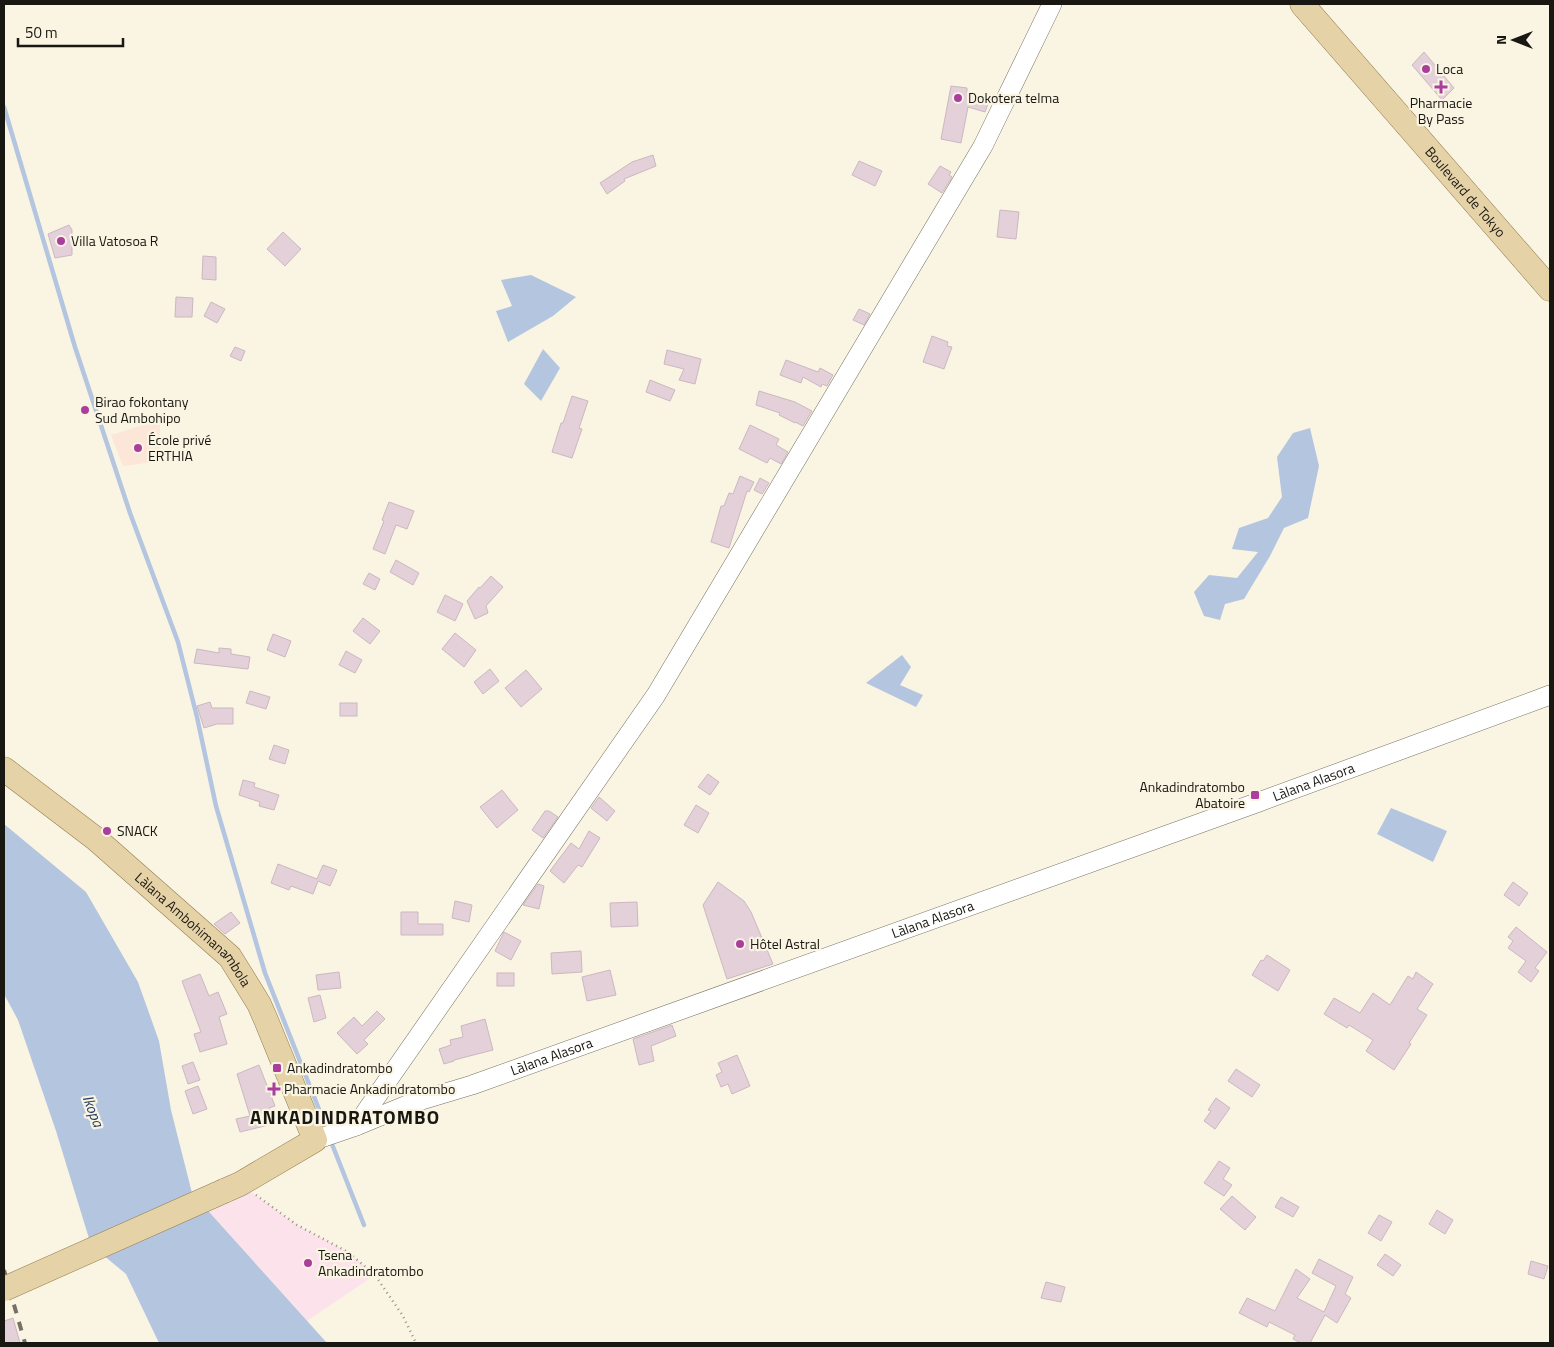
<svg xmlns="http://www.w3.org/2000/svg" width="1554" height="1347" viewBox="0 0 1554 1347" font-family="'Titillium Web',sans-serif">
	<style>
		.commercial { fill: #fce3eb }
		.education { fill: #fbe6d7 }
		.water { fill: #b4c5e0 }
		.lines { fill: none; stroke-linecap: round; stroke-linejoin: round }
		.stream { stroke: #b4c5e0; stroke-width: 4.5 }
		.building { fill: #e3d0d9; stroke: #cbb8c1 }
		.minor-casing { stroke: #777262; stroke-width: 20 }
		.major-casing { stroke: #937d4d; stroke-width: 25 }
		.path { stroke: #938f83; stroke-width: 2.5; stroke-dasharray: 1 4; stroke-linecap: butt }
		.minor { stroke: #fff; stroke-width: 19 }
		.major { stroke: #e5d2a7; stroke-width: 24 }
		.rail { stroke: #757167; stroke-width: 4; stroke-dasharray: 9 9; stroke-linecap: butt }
		.major-bridge-casing { stroke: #937d4d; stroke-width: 25; stroke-linecap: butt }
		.major-bridge { stroke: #e5d2a7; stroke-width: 24 }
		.poi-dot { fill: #ab3d9c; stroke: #faf4e3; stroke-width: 2 }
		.labels { text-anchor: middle; stroke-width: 4.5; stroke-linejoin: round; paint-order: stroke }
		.poi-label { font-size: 14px; fill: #191711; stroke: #faf4e3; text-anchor: start }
		.street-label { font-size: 14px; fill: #191711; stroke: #faf4e3 }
		.water-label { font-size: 15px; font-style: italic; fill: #273d64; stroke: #faf4e3 }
		.district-label { font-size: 19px; font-weight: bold; letter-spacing: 1px; fill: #191711; stroke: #faf4e3 }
	</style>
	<rect width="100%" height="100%" fill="#faf4e3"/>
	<path class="commercial" d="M 240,1184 L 297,1225 L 348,1252 L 375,1275 L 307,1321 L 192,1193 Z"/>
	<path class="education" d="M 160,420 L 160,461 L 123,466 L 111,435 Z"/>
	<g class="water">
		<path d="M 531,275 L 576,297 L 553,316 L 508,342 L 496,311 L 512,306 L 501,280 Z"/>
		<path d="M 543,349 L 560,368 L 541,401 L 524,384 Z"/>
		<path d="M 1310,428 L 1319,466 L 1308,518 L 1284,528 L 1270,556 L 1244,599 L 1225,604 L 1220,620 L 1204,616 L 1194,592 L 1209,575 L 1237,578 L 1258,552 L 1232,549 L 1239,528 L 1268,518 L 1282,497 L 1277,457 L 1293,433 Z"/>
		<path d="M 902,655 L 911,667 L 900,685 L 923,695 L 916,707 L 866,683 Z"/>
		<path d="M 1391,808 L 1447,831 L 1433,862 L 1377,834 Z"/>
		<path d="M 4,824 L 86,892 L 138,982 L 159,1041 L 171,1110 L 192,1193 L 327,1343 L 159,1343 L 126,1274 L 91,1245 L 56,1131 L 18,1020 L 4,994 Z"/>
	</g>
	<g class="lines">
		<g class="stream">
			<path d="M 4,107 L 75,347 L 130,513 L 178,642 L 197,717 L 216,806 L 265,973 L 328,1132"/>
			<path d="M 330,1139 L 364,1225"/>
		</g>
	</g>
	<g class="building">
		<path d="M 1424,52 L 1454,88 L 1442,100 L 1412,65 Z"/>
		<path d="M 951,86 L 967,88 L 967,93 L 989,101 L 985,112 L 968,107 L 961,143 L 941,139 Z"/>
		<path d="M 653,155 L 656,166 L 624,179 L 625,181 L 607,194 L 600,183 L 632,162 Z"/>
		<path d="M 859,161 L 882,171 L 875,186 L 852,175 Z"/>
		<path d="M 940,166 L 951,172 L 949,175 L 952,177 L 942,193 L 928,184 Z"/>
		<path d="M 1000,210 L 1019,212 L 1016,239 L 997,237 Z"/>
		<path d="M 69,225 L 72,230 L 72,255 L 55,258 L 48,234 Z"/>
		<path d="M 283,232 L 301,249 L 285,266 L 267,249 Z"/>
		<path d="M 203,256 L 216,257 L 216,280 L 202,279 Z"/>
		<path d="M 176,297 L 193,298 L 192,317 L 175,317 Z"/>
		<path d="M 211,302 L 225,309 L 217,323 L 204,316 Z"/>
		<path d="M 859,309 L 870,314 L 864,325 L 853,320 Z"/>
		<path d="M 932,336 L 948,342 L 947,346 L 952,347 L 944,369 L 923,362 Z"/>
		<path d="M 235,347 L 245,351 L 241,361 L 230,356 Z"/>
		<path d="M 667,350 L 701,359 L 695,384 L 679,380 L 684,369 L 664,364 Z"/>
		<path d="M 786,360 L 818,372 L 820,368 L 833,375 L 827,386 L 822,384 L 821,387 L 803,377 L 801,383 L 780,375 Z"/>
		<path d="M 650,380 L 675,390 L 670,401 L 646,392 Z"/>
		<path d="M 759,391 L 795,402 L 812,411 L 803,426 L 795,422 L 795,423 L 779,415 L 780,413 L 756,405 Z"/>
		<path d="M 572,396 L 588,401 L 579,428 L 582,429 L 572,458 L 552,452 L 561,423 L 563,423 Z"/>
		<path d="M 750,425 L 779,439 L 776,445 L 788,452 L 781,464 L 770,458 L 767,463 L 739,449 Z"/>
		<path d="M 740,476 L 754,482 L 749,492 L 747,491 L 729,548 L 711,542 L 721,506 L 724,506 L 729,493 L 733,494 Z"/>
		<path d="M 760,478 L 769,483 L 762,494 L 754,490 Z"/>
		<path d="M 389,502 L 414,511 L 407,529 L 396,525 L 385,554 L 373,549 L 384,521 L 382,520 Z"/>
		<path d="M 396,560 L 419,573 L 413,585 L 390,572 Z"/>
		<path d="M 369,573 L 380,579 L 375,590 L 363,584 Z"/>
		<path d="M 491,576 L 503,587 L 486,606 L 488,613 L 475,619 L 467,601 L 479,587 L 480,588 Z"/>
		<path d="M 445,595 L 463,604 L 455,621 L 437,612 Z"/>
		<path d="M 363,618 L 380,631 L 370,644 L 353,631 Z"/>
		<path d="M 455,633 L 476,650 L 464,667 L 442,649 Z"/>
		<path d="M 273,634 L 291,641 L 285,657 L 267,650 Z"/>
		<path d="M 219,648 L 231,649 L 231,654 L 250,657 L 248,669 L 194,663 L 197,649 L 219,653 Z"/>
		<path d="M 346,651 L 362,660 L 355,673 L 339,665 Z"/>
		<path d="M 490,669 L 499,681 L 483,694 L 474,682 Z"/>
		<path d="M 526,670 L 542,689 L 521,707 L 505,688 Z"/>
		<path d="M 250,691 L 270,697 L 266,709 L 246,703 Z"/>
		<path d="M 210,702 L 212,708 L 233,708 L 233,724 L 217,724 L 204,728 L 197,706 Z"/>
		<rect x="340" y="703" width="17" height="13"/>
		<path d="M 274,745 L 289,750 L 285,764 L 269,759 Z"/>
		<path d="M 708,774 L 719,782 L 710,795 L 698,787 Z"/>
		<path d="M 243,780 L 255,783 L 254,787 L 279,795 L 274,810 L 259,806 L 260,802 L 239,795 Z"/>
		<path d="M 502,790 L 518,810 L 497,828 L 480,807 Z"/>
		<path d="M 599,797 L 615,811 L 607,821 L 591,808 Z"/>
		<path d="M 696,805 L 709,813 L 698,833 L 684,825 Z"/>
		<path d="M 545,811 L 549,811 L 558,817 L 543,838 L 532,830 Z"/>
		<path d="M 589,831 L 600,838 L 582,867 L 578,865 L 564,883 L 550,871 L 571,843 L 579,849 Z"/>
		<path d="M 278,864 L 317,879 L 323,865 L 337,870 L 330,886 L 318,881 L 313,894 L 291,886 L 289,890 L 271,883 Z"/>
		<path d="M 718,882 L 744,901 L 751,912 L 773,964 L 727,979 L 703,905 Z"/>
		<path d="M 1513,882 L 1528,893 L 1519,906 L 1504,895 Z"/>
		<path d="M 538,884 L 544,886 L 539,909 L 523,905 Z"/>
		<path d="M 455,901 L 472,905 L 469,922 L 452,918 Z"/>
		<path d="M 637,902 L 638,926 L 611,927 L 610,903 Z"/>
		<path d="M 231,912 L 240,923 L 225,934 L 214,924 Z"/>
		<path d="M 401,912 L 418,912 L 418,924 L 443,924 L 443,935 L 401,935 Z"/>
		<path d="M 1516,927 L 1547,952 L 1535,968 L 1539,971 L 1531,982 L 1518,972 L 1526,961 L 1508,948 L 1513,941 L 1508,937 Z"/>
		<path d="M 504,932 L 521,941 L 511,960 L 495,951 Z"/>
		<path d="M 581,951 L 582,972 L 552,974 L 551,953 Z"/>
		<path d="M 1267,955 L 1290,970 L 1278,991 L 1252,975 L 1261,960 L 1263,961 Z"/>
		<path d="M 610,970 L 616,995 L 587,1001 L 582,977 Z"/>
		<path d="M 339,972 L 341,988 L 318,990 L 316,975 Z"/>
		<path d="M 1416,972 L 1433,984 L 1417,1009 L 1427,1015 L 1409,1043 L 1411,1044 L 1394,1070 L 1366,1051 L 1373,1040 L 1349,1025 L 1347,1028 L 1324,1014 L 1334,998 L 1360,1013 L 1373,993 L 1390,1005 L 1408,976 L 1413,979 Z"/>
		<rect x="497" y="973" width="17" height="13"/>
		<path d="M 200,974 L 209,996 L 218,992 L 227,1014 L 219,1017 L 227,1044 L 200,1052 L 194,1034 L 201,1032 L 182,981 Z"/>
		<path d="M 320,995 L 326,1018 L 314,1022 L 308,998 Z"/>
		<path d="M 377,1011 L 385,1019 L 364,1040 L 368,1044 L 357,1054 L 337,1033 L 354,1017 L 362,1026 Z"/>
		<path d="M 485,1019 L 493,1050 L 454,1060 L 454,1061 L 444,1064 L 439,1049 L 451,1045 L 450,1040 L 463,1037 L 461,1026 Z"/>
		<path d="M 672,1025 L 676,1036 L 651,1046 L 654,1061 L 639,1065 L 633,1039 Z"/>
		<path d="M 737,1055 L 750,1086 L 732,1094 L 728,1084 L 721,1087 L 716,1075 L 722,1072 L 718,1063 Z"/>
		<path d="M 193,1062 L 200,1080 L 188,1084 L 182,1066 Z"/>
		<path d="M 259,1065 L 275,1106 L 269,1108 L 273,1124 L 240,1132 L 236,1119 L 250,1116 L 237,1074 Z"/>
		<path d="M 1236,1069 L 1260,1085 L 1252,1097 L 1228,1081 Z"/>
		<path d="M 198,1086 L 207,1109 L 193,1114 L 185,1091 Z"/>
		<path d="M 1216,1098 L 1230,1108 L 1215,1129 L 1204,1121 L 1211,1111 L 1208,1110 Z"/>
		<path d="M 1219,1161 L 1230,1168 L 1223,1179 L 1232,1185 L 1224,1196 L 1204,1183 Z"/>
		<path d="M 1232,1196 L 1256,1217 L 1245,1230 L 1220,1209 Z"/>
		<path d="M 1281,1197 L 1299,1207 L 1293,1217 L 1275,1207 Z"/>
		<path d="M 1437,1210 L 1453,1220 L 1445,1234 L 1429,1224 Z"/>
		<path d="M 1379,1215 L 1392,1222 L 1381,1241 L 1368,1233 Z"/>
		<path d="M 1385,1254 L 1401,1265 L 1393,1276 L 1377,1265 Z"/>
		<path d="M 1319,1259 L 1353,1277 L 1345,1294 L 1351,1298 L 1337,1323 L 1325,1315 L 1310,1343 L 1301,1343 L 1293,1339 L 1295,1335 L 1269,1322 L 1267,1327 L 1239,1313 L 1247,1298 L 1275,1311 L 1296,1269 L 1310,1279 L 1297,1298 L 1324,1312 L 1336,1286 L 1312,1273 Z"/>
		<path d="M 1531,1261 L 1548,1266 L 1544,1279 L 1528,1274 Z"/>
		<path d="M 1046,1282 L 1065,1287 L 1061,1302 L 1041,1298 Z"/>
		<path d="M 13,1318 L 20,1343 L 4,1343 L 4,1321 Z"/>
	</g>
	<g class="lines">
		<defs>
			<g id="minor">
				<path d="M 356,1126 L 656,695 L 983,146 L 1052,4"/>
				<path id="s1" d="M 315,1140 L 356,1126 L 412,1103 L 472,1085 L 1259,802 L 1550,695"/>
			</g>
			<g id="major">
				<path id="s2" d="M 1302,4 L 1550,289"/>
				<path id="s3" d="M 4,769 L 96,839 L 230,957 L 259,1004 L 266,1020 L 315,1140 L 240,1184 L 224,1191"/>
			</g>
		</defs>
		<use href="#minor" class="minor-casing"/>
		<use href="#major" class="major-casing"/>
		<path class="path" d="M 256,1195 L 297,1225 L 348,1252 L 375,1275 L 403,1316 L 416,1343"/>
		<use href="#minor" class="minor"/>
		<use href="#major" class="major"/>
		<path class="rail" d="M 4,1270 L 25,1343"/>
		<defs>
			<path id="major-bridge" d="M 4,1289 L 224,1191"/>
		</defs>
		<use href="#major-bridge" class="major-bridge-casing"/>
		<use href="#major-bridge" class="major-bridge"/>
	</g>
	<g class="poi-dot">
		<circle cx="1426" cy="69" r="5"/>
		<path d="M1438.5 79.5h5v5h5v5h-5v5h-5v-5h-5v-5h5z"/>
		<circle cx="958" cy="98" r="5"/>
		<circle cx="61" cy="241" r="5"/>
		<circle cx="85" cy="410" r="5"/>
		<circle cx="138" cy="448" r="5"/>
		<rect x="1250" y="790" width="10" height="10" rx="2.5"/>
		<circle cx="107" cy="831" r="5"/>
		<circle cx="740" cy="944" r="5"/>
		<rect x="272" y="1063" width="10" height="10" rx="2.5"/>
		<path d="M271.5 1081.5h5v5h5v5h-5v5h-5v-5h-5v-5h5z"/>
		<circle cx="308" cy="1263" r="5"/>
	</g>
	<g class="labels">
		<g class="poi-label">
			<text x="1436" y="74">Loca</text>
			<text x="968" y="103">Dokotera telma</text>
			<text x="1441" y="108" text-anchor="middle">Pharmacie<tspan x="1441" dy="16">By Pass</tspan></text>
			<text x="71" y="246">Villa Vatosoa R</text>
			<text x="95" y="407">Birao fokontany<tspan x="95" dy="16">Sud Ambohipo</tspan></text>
			<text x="148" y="445">École privé<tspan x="148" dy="16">ERTHIA</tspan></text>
			<text x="1245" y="792" text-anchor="end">Ankadindratombo<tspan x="1245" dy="16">Abatoire</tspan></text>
			<text x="117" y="836">SNACK</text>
			<text x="750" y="949">Hôtel Astral</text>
			<text x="287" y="1073">Ankadindratombo</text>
			<text x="284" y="1094">Pharmacie Ankadindratombo</text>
			<text x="318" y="1260">Tsena<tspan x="318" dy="16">Ankadindratombo</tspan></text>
		</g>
		<g class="street-label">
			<text dy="5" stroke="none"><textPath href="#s2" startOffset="249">Boulevard de Tokyo</textPath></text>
			<text dy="5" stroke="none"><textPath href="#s1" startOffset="1061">Làlana Alasora</textPath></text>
			<text dy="5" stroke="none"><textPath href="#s1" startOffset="656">Làlana Alasora</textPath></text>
			<text dy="5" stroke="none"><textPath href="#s3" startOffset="249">Làlana Ambohimanambola</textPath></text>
			<text dy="5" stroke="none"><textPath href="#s1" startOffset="251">Làlana Alasora</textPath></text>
		</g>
		<g class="water-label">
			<text transform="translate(93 1111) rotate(69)" y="5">Ikopa</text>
		</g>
		<g class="district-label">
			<text x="345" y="1124">ANKADINDRATOMBO</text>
		</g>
	</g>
	<rect width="1554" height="1347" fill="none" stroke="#191711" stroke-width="10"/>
	<g transform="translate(1514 40) rotate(270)" stroke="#faf4e3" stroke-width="4" paint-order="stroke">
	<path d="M0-4L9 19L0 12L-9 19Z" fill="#191711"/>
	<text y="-8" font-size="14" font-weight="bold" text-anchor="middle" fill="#191711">N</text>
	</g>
	<path d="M18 38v8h105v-8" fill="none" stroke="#191711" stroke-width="2.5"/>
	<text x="25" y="38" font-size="15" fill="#191711" stroke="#faf4e3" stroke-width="4" paint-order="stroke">50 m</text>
</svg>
